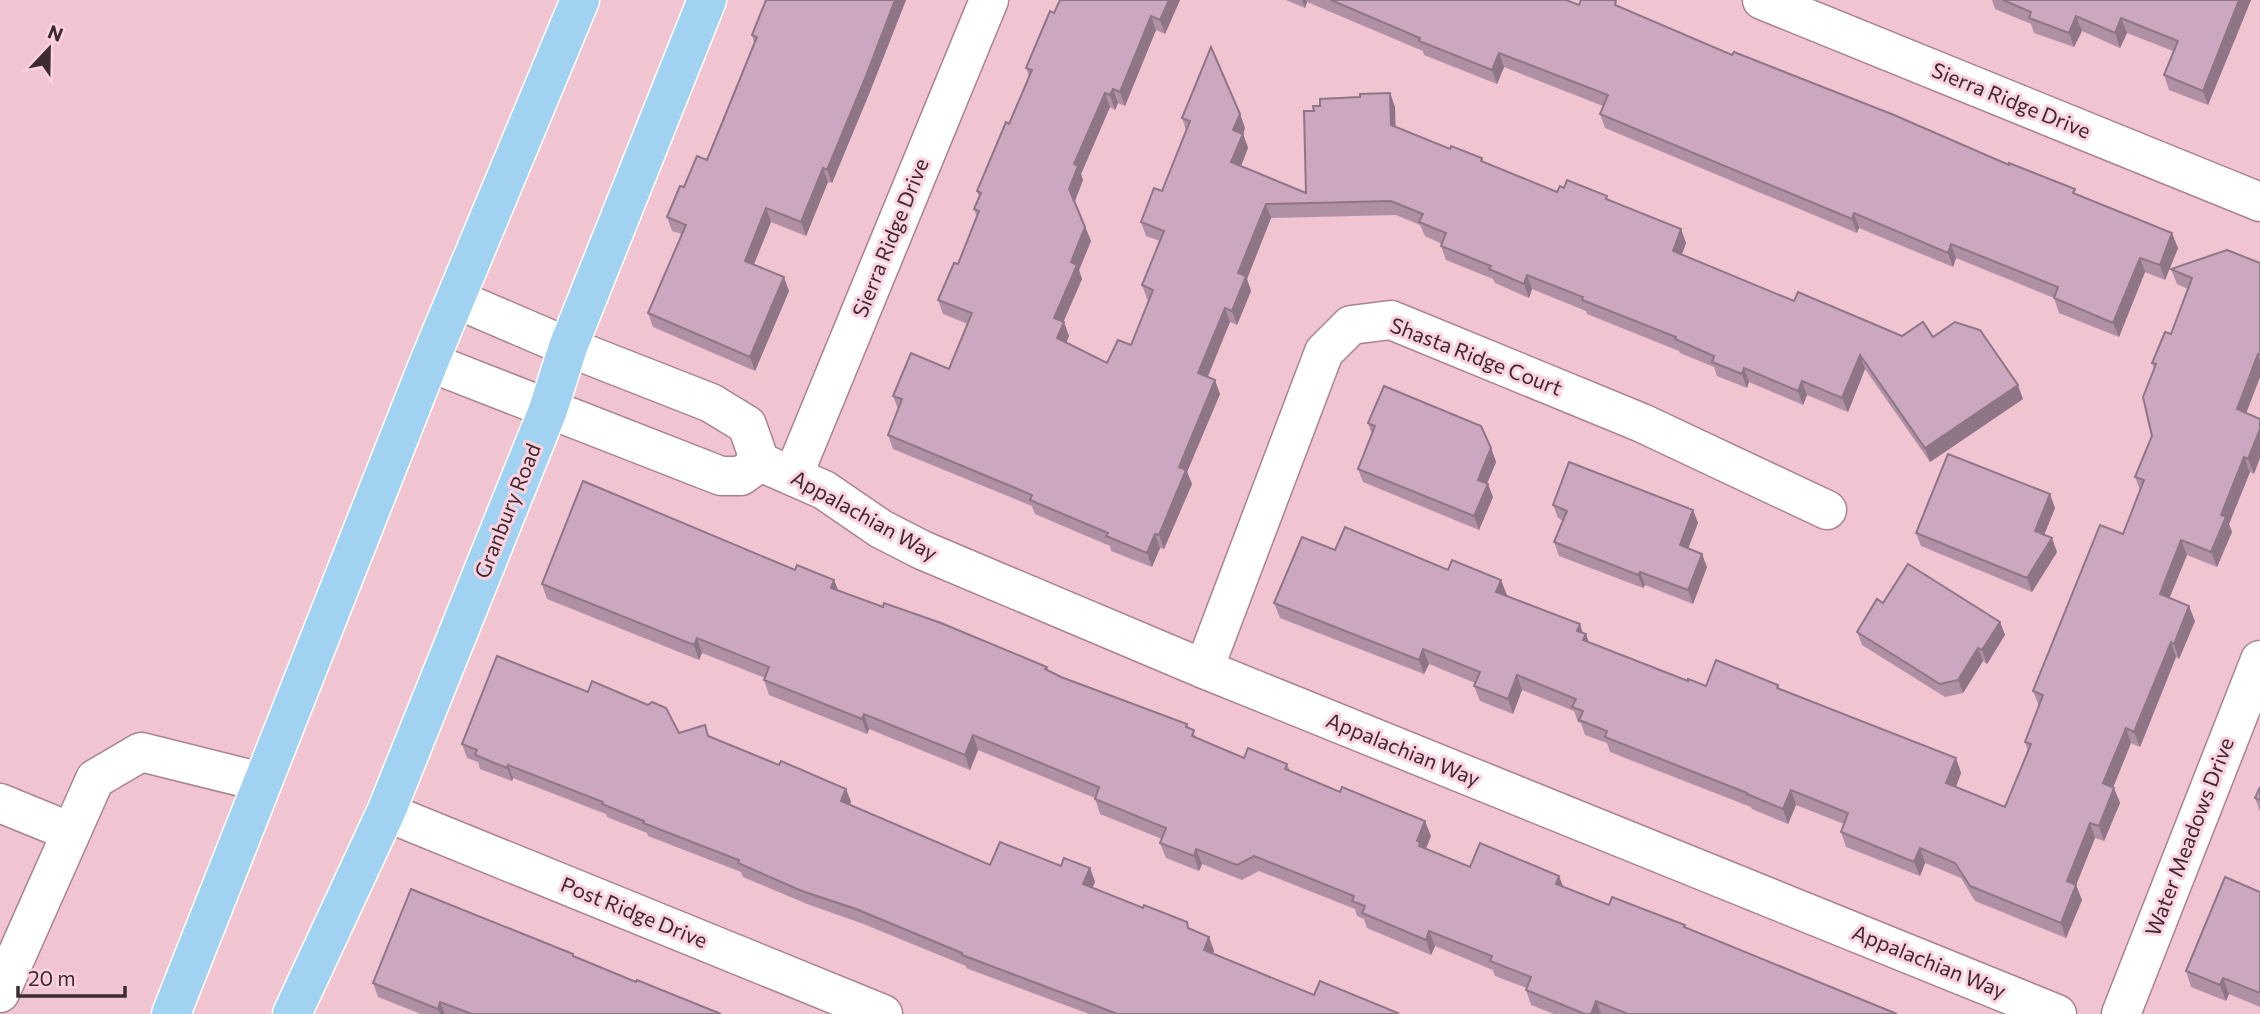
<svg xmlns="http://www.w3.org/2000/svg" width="2260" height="1014" viewBox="0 0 2260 1014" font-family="Commissioner,sans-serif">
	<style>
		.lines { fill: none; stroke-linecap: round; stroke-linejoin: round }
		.minor-casing { stroke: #ab838f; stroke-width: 41 }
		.major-casing { stroke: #fff; stroke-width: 41 }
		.minor { stroke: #fff; stroke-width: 38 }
		.major { stroke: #a1d2f2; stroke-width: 38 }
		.wall { fill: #af90a5 }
		.shaded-wall { fill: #8f7686 }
		.building { fill: #cca8c0; stroke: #8f7686; stroke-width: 2 }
		.labels { text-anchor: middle; stroke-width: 6; stroke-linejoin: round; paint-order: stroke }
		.street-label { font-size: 21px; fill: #3c2b30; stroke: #fdd1de }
	</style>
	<rect width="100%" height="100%" fill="#f0c4d1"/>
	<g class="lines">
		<defs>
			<g id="minor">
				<path d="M 1762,0 L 2260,202"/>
				<path d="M 456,299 L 568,347 L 711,403 L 747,425 L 760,462 L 824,490 L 881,529 L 922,550 L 1204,669 L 2057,1014"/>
				<path d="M 429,362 L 721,476 L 741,476 L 760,462"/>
				<path d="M 793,476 L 989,0"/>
				<path d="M 1204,669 L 1324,352 L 1351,325 L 1391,320 L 1642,423 L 1827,510"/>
				<path d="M 0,803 L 71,832"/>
				<path d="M 386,812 L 883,1014"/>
				<path d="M 0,993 L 95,779 L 141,752 L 262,782"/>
				<path d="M 2121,1014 L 2260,660"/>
			</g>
			<g id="major">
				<path d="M 171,1014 L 429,362 L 580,0"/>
				<path d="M 292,1014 L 386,812 L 548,410 L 568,347 L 707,0"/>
			</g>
		</defs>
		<use href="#minor" class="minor-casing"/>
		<use href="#major" class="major-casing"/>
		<use href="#minor" class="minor"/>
		<use href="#major" class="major"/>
	</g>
	<g class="wall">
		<path d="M 766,0 L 906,0 L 869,94 L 832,183 L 828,182 L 806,236 L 771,222 L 754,264 L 789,291 L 755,371 L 653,327 L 648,313 L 682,234 L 672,231 L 667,217 L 684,187 L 707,160 L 754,43 L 752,35 Z"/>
		<path d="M 1180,0 L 1165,34 L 1156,30 L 1125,106 L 1118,103 L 1115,110 L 1110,107 L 1081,174 L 1083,180 L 1075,201 L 1091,241 L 1079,270 L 1082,279 L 1063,322 L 1069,336 L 1066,343 L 1107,363 L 1131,345 L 1149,300 L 1147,299 L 1142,285 L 1160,241 L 1146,236 L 1141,222 L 1162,191 L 1186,130 L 1182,118 L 1240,114 L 1245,128 L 1243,134 L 1248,148 L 1241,166 L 1306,193 L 1314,111 L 1320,106 L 1360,97 L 1390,93 L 1395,107 L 1395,127 L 1450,149 L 1482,158 L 1483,162 L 1557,192 L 1609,200 L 1686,243 L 1682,254 L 1794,301 L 1902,336 L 1933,337 L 2023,399 L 1930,462 L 1865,369 L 1848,412 L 1807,395 L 1803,405 L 1749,382 L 1747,388 L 1717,376 L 1714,367 L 1680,353 L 1679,351 L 1587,314 L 1586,311 L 1532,289 L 1529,298 L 1495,283 L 1493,279 L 1446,260 L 1441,246 L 1442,244 L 1425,236 L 1420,225 L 1396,215 L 1271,218 L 1247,279 L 1251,291 L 1237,325 L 1230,322 L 1208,377 L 1220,394 L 1187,472 L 1192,484 L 1164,549 L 1160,548 L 1152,567 L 1111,551 L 1110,546 L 1035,514 L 1032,506 L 893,449 L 888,435 L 898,409 L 893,396 L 949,369 L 968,324 L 943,314 L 938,300 L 958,264 L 977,217 L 974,209 L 979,197 L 977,191 L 1009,124 L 1029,76 L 1026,68 L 1054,13 Z"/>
		<path d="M 1286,0 L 1566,0 L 1579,5 L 1618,7 L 1732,55 L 2076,194 L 2178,248 L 2165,280 L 2145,272 L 2119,337 L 2059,313 L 2054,298 L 1956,258 L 1953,267 L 1859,228 L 1857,233 L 1605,128 L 1600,114 L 1603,106 L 1504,67 L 1497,84 L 1424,55 L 1423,51 L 1307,2 L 1305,8 Z"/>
		<path d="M 1992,0 L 2251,0 L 2208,105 L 2169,90 L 2164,75 L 2173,51 L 2127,33 L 2120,48 L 2082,31 L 2074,47 L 2034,33 L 2031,24 L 1995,9 Z"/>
		<path d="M 2260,263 L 2260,377 L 2246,413 L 2254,474 L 2250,472 L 2229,524 L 2232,532 L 2217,567 L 2187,555 L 2169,598 L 2195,621 L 2179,659 L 2176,657 L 2140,747 L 2131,743 L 2113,787 L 2120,803 L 2104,841 L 2095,838 L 2076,885 L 2082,900 L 2066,938 L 1975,901 L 1961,878 L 1925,863 L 1920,876 L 1846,847 L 1841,832 L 1844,824 L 1796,805 L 1788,824 L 1752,809 L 1751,807 L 1610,752 L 1607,743 L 1585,735 L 1581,723 L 1578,722 L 1574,711 L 1522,690 L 1513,714 L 1480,701 L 1474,686 L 1475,683 L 1429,664 L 1424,674 L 1280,618 L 1274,603 L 1335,550 L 1501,580 L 1506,595 L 1583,633 L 1588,642 L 1688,681 L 1706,686 L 1778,685 L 1780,689 L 1956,758 L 1961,773 L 1956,787 L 2005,807 L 2028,751 L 2025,742 L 2039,706 L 2033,691 L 2123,534 L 2140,490 L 2135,477 L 2152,436 L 2154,368 L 2152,363 L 2171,334 L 2188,289 L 2177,284 L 2171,269 Z"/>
		<path d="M 1368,423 L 1491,448 L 1496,462 L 1487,484 L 1493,497 L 1479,530 L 1363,482 L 1358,469 L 1372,435 Z"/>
		<path d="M 1553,505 L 1693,510 L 1698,523 L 1688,549 L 1707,567 L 1693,604 L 1645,585 L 1643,588 L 1559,556 L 1554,542 L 1563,521 L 1558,518 Z"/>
		<path d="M 2055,508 L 2044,535 L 2057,552 L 2032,592 L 1921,546 L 1916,533 Z"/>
		<path d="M 795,570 L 834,580 L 838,590 L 1047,667 L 1048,671 L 1061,677 L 1187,724 L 1189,728 L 1197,738 L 1244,758 L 1287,764 L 1290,771 L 1431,836 L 1426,849 L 1470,867 L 1563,886 L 1609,905 L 1685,925 L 1686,928 L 1897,1014 L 1554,1014 L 1531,1005 L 1526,990 L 1527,988 L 1495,976 L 1493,970 L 1435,946 L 1431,955 L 1367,928 L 1364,919 L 1357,916 L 1355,909 L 1259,871 L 1242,880 L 1202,864 L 1199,871 L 1166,858 L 1160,843 L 1162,839 L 1100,814 L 1095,798 L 978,750 L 970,770 L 869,729 L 867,734 L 769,695 L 764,680 L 765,678 L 702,653 L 699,660 L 547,599 L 542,584 Z"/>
		<path d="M 1883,603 L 2000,622 L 2005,635 L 1987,664 L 1983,661 L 1963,693 L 1945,697 L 1862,645 L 1857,632 Z"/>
		<path d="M 710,737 L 779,765 L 846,789 L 851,802 L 850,805 L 990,865 L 1061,866 L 1090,868 L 1095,882 L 1092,888 L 1143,908 L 1187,922 L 1189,929 L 1209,937 L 1214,951 L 1213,953 L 1314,995 L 1398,1013 L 1398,1014 L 1089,1014 L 966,968 L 966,966 L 861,923 L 807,904 L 743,877 L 741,872 L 648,836 L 647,833 L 607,817 L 606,814 L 513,778 L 512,781 L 480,769 L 478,762 L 467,758 L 462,744 Z"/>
		<path d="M 2260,787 L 2260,812 L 2255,798 Z"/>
		<path d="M 2260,892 L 2260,1007 L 2229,994 L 2226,1001 L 2191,987 L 2186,971 Z"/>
		<path d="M 575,957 L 636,982 L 721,1014 L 421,1014 L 378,997 L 373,983 Z"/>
	</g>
	<g class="shaded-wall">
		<path d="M 895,0 L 906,0 L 869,94 L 832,183 L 827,170 Z"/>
		<path d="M 1169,0 L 1180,0 L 1165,34 L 1160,20 Z"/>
		<path d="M 1302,0 L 1306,0 L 1307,2 L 1305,8 Z"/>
		<path d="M 2239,0 L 2251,0 L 2208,105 L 2203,91 Z"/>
		<path d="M 1151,16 L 1156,30 L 1125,106 L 1120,92 Z"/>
		<path d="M 2076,16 L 2082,31 L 2074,47 L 2069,33 Z"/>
		<path d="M 2121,18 L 2127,33 L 2120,48 L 2115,33 Z"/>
		<path d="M 1499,53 L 1504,67 L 1497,84 L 1492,70 Z"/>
		<path d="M 1113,89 L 1118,103 L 1115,110 L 1110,95 Z"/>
		<path d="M 1105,93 L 1110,107 L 1081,174 L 1083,180 L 1074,203 L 1069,189 L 1074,164 Z"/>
		<path d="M 1390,93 L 1395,107 L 1396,139 L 1391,125 Z"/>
		<path d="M 1240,114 L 1245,128 L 1239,145 L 1233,130 Z"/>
		<path d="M 1243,134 L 1248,148 L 1237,176 L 1231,162 Z"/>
		<path d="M 823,168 L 828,182 L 806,236 L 801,222 Z"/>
		<path d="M 1266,204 L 1271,218 L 1247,279 L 1251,291 L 1237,325 L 1232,311 L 1238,273 Z"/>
		<path d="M 766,208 L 771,222 L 750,274 L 745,261 Z"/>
		<path d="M 1854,213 L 1859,228 L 1857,233 L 1852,219 Z"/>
		<path d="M 1085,227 L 1091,241 L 1079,270 L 1082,279 L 1059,332 L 1054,318 L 1071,262 Z"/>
		<path d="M 1681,229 L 1686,243 L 1678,265 L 1673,251 Z"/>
		<path d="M 2172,233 L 2178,248 L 2165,280 L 2160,265 Z"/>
		<path d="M 1951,244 L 1956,258 L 1953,267 L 1948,253 Z"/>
		<path d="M 2140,258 L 2145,272 L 2119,337 L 2113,323 Z"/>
		<path d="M 1527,275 L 1532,289 L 1529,298 L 1524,284 Z"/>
		<path d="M 784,277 L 789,291 L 755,371 L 750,357 Z"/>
		<path d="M 1225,308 L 1230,322 L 1203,387 L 1198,373 Z"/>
		<path d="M 1064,322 L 1069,336 L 1062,353 L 1057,338 Z"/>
		<path d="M 2258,354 L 2260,359 L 2260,377 L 2242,424 L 2237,409 Z"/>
		<path d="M 1860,355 L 1865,369 L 1848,412 L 1842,398 Z"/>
		<path d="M 1744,368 L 1749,382 L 1747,388 L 1742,374 Z"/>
		<path d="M 1215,380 L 1220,394 L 1187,472 L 1192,484 L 1164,549 L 1159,535 L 1179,467 Z"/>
		<path d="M 1802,381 L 1807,395 L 1803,405 L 1798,391 Z"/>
		<path d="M 2018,385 L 2023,399 L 1930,462 L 1925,448 Z"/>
		<path d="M 2260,429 L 2260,458 L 2254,474 L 2248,459 Z"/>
		<path d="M 1491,448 L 1496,462 L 1483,493 L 1478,480 Z"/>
		<path d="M 2244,457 L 2250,472 L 2229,524 L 2232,532 L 2217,567 L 2211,552 L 2221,515 Z"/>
		<path d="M 1488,484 L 1493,497 L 1479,530 L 1474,516 Z"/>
		<path d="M 2050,494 L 2055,508 L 2040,545 L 2035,531 Z"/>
		<path d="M 1693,510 L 1698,523 L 1684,559 L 1680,545 Z"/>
		<path d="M 1155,534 L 1160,548 L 1152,567 L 1147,553 Z"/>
		<path d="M 2052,538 L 2057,552 L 2032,592 L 2027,578 Z"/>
		<path d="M 2181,540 L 2187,555 L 2165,609 L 2160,594 Z"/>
		<path d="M 1702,554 L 1707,567 L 1693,604 L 1688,590 Z"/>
		<path d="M 1640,572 L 1645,585 L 1643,588 L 1638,575 Z"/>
		<path d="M 834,580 L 840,595 L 831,588 Z"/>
		<path d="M 1501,580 L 1507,595 L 1502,606 L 1496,592 Z"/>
		<path d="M 2189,606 L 2195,621 L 2179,659 L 2174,644 Z"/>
		<path d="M 2000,622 L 2005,635 L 1987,664 L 1982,650 Z"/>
		<path d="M 1580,624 L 1584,637 L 1586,634 L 1591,649 L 1577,631 Z"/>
		<path d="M 697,638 L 702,653 L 699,660 L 694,645 Z"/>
		<path d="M 2171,642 L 2176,657 L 2140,747 L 2134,732 Z"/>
		<path d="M 1978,648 L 1983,661 L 1963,693 L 1958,680 Z"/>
		<path d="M 1423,649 L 1429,664 L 1424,674 L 1419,660 Z"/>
		<path d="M 1517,675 L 1522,690 L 1513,714 L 1508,699 Z"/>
		<path d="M 864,714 L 869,729 L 867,734 L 862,719 Z"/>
		<path d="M 2126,728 L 2131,743 L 2109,798 L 2103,783 Z"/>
		<path d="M 973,735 L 978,750 L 970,770 L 965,755 Z"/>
		<path d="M 1956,758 L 1961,773 L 1952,797 L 1946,783 Z"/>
		<path d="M 508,765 L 513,778 L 512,781 L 507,768 Z"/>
		<path d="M 2114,788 L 2120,803 L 2104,841 L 2099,826 Z"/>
		<path d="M 846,789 L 851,802 L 845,815 L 841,801 Z"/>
		<path d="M 1791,790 L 1796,805 L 1788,824 L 1783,809 Z"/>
		<path d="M 1425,821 L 1431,836 L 1424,853 L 1424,861 L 1417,841 Z"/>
		<path d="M 2090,823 L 2095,838 L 2076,885 L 2082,900 L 2066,938 L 2061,923 L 2067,881 Z"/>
		<path d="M 1920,848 L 1925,863 L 1920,876 L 1914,862 Z"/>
		<path d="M 1196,849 L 1202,864 L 1199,871 L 1194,856 Z"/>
		<path d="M 1090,868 L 1095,882 L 1088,898 L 1083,884 Z"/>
		<path d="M 1559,876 L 1565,891 L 1556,884 Z"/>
		<path d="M 1429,931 L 1435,946 L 1431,955 L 1426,940 Z"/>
		<path d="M 1209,937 L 1214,951 L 1209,963 L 1204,950 Z"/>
		<path d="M 2223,978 L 2229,994 L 2226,1001 L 2220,985 Z"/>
		<path d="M 1596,1001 L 1601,1014 L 1591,1014 Z"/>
		<path d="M 440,1002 L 445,1014 L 440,1014 L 438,1009 Z"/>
	</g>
	<g class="building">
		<path d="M 766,0 L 895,0 L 864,81 L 827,170 L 823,168 L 801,222 L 766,208 L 745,261 L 784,277 L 750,357 L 648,313 L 686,225 L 667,217 L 680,186 L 684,187 L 697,156 L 707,160 L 757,37 L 752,35 Z"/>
		<path d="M 1060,0 L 1169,0 L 1160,20 L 1151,16 L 1120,92 L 1113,89 L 1110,95 L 1105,93 L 1074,164 L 1078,166 L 1069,189 L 1085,227 L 1071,262 L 1077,265 L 1054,318 L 1064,322 L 1057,338 L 1107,363 L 1118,340 L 1131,345 L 1153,290 L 1142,285 L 1164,231 L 1141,222 L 1154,188 L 1162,191 L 1190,121 L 1182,118 L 1211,47 L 1240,114 L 1233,130 L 1243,134 L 1231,162 L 1306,193 L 1304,111 L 1314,111 L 1313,106 L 1320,106 L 1320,99 L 1360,97 L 1360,94 L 1390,93 L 1391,125 L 1450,149 L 1451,146 L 1482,158 L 1481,161 L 1557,192 L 1560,186 L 1564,188 L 1567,180 L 1607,196 L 1606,199 L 1681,229 L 1673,251 L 1794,301 L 1798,292 L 1902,336 L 1923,322 L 1933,337 L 1955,322 L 1980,330 L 2018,385 L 1925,448 L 1860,355 L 1842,398 L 1802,381 L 1798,391 L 1744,368 L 1742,374 L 1712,362 L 1714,356 L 1675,339 L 1676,337 L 1582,300 L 1583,297 L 1527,275 L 1524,284 L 1489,269 L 1491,266 L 1441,246 L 1446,233 L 1419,222 L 1423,214 L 1391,201 L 1266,204 L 1238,273 L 1246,276 L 1232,311 L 1225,308 L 1198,373 L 1215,380 L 1179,467 L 1186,470 L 1159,535 L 1155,534 L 1147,553 L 1106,536 L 1108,533 L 1030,500 L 1032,495 L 888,435 L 902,399 L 893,396 L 911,353 L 949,369 L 972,313 L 938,300 L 954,263 L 958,264 L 979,211 L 974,209 L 981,193 L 977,191 L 1006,122 L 1009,124 L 1032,70 L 1026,68 L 1050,11 L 1054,13 Z"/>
		<path d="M 1331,0 L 1566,0 L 1579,5 L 1581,0 L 1614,0 L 1616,1 L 1615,5 L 1732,55 L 1734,52 L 1894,115 L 2009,165 L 2009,163 L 2075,189 L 2073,193 L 2172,233 L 2160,265 L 2140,258 L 2113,323 L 2054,298 L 2058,287 L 1951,244 L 1948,253 L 1854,213 L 1852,219 L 1600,114 L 1608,95 L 1499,53 L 1492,70 L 1419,41 L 1420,38 Z"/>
		<path d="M 2003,0 L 2239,0 L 2203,91 L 2164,75 L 2178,41 L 2121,18 L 2115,33 L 2076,16 L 2069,33 L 2029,18 L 2031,12 Z"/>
		<path d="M 2227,250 L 2260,263 L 2260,354 L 2258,354 L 2237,409 L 2260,419 L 2260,429 L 2248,459 L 2244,457 L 2221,515 L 2226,517 L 2211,552 L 2181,540 L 2160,594 L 2189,606 L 2174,644 L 2171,642 L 2134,732 L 2126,728 L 2103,783 L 2114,788 L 2099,826 L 2090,823 L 2067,881 L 2076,885 L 2061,923 L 1970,886 L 1955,863 L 1920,848 L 1914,862 L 1841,832 L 1848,813 L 1791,790 L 1783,809 L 1747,794 L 1747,793 L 1605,737 L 1607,731 L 1579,720 L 1583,711 L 1572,707 L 1576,699 L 1517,675 L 1508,699 L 1474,686 L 1480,672 L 1423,649 L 1419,660 L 1274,603 L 1302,537 L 1335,550 L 1345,527 L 1448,570 L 1452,560 L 1501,580 L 1496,592 L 1580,624 L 1577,631 L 1586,634 L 1583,640 L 1688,681 L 1688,679 L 1706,686 L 1716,660 L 1778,685 L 1777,688 L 1956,758 L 1946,783 L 2005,807 L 2031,744 L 2025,742 L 2043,695 L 2033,691 L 2100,525 L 2123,534 L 2144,480 L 2135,477 L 2152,436 L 2143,397 L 2156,364 L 2152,363 L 2165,332 L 2171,334 L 2192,278 L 2171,269 Z"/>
		<path d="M 1384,386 L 1481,426 L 1491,448 L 1478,480 L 1488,484 L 1474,516 L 1358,469 L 1375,426 L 1368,423 Z"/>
		<path d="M 1948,454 L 2050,494 L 2035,531 L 2052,538 L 2027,578 L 1916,533 Z"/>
		<path d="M 1569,462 L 1693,510 L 1680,545 L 1702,554 L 1688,590 L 1640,572 L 1638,575 L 1554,542 L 1567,511 L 1553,505 Z"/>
		<path d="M 583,481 L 795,570 L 797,565 L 834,580 L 831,588 L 883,607 L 884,603 L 941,623 L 1047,667 L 1045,669 L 1061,677 L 1187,724 L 1186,727 L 1194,730 L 1192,736 L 1244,758 L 1248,748 L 1287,764 L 1285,769 L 1340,792 L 1342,787 L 1425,821 L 1417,841 L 1420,842 L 1419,846 L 1470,867 L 1480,843 L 1559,876 L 1556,884 L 1609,905 L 1612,897 L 1685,925 L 1684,927 L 1897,1014 L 1628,1014 L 1596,1001 L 1591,1014 L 1585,1014 L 1526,990 L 1531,977 L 1490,961 L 1492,956 L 1429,931 L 1426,940 L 1362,913 L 1365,906 L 1352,901 L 1354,896 L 1254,856 L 1237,865 L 1196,849 L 1194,856 L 1160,843 L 1166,828 L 1095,799 L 1099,787 L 973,735 L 965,755 L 864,714 L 862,719 L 764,680 L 769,667 L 697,638 L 694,645 L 542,584 Z"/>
		<path d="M 1908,564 L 2000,622 L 1982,650 L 1978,648 L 1958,680 L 1940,684 L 1857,632 L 1877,599 L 1883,603 Z"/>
		<path d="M 497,656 L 588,692 L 592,681 L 648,705 L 652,702 L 666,708 L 679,733 L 705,725 L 708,736 L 779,765 L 781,761 L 846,789 L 841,801 L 990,865 L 1000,842 L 1061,866 L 1064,858 L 1090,868 L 1083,884 L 1143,908 L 1144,905 L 1187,922 L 1188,928 L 1209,937 L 1204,950 L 1314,995 L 1320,981 L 1398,1013 L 1397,1014 L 1117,1014 L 1084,1001 L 962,955 L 962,953 L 856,909 L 802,891 L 738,863 L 739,860 L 643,823 L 644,821 L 602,804 L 603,802 L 508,765 L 507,768 L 475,755 L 477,750 L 462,744 Z"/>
		<path d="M 2260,787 L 2260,800 L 2255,798 Z"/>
		<path d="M 2225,877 L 2260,892 L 2260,993 L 2223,978 L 2220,985 L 2186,971 Z"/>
		<path d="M 411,889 L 573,954 L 573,956 L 636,982 L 637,980 L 721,1014 L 472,1014 L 440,1002 L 438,1009 L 373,983 Z"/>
	</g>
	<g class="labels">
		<g class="street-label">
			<text transform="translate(2011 101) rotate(22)" y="7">Sierra Ridge Drive</text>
			<text transform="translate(891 238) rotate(-68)" y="7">Sierra Ridge Drive</text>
			<text transform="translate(1476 357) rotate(21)" y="7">Shasta Ridge Court</text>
			<text transform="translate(508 511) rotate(-68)" y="7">Granbury Road</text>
			<text transform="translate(864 516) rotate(29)" y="7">Appalachian Way</text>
			<text transform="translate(1403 750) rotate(22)" y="7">Appalachian Way</text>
			<text transform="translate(2190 837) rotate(-69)" y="7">Water Meadows Drive</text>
			<text transform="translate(634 913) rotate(22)" y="7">Post Ridge Drive</text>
			<text transform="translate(1929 962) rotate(22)" y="7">Appalachian Way</text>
		</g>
	</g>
	<g transform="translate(49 49) rotate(22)" stroke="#fdd1de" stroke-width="5" paint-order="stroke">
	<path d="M0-5L12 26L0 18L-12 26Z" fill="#3c2b30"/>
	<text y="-10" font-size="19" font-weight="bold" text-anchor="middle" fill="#3c2b30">N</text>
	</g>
	<path d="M18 986v10h107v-10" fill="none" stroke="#3c2b30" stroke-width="3.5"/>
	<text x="28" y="986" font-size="21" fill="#3c2b30" stroke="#fdd1de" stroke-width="5" paint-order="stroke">20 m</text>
</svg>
